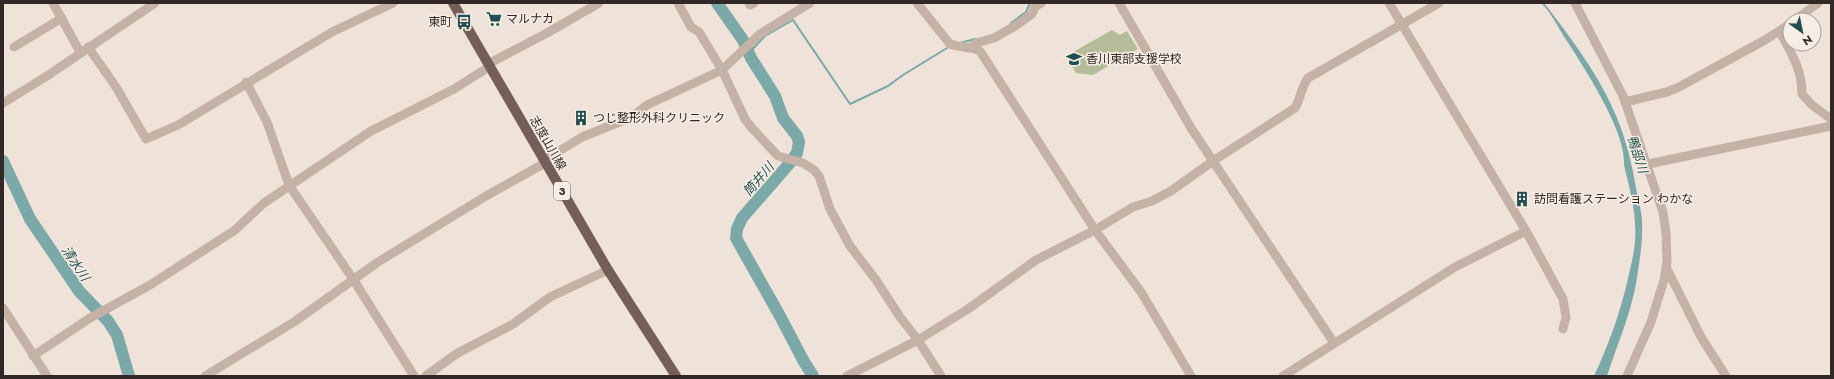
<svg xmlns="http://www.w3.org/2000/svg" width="1834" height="379" viewBox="0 0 1834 379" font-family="Jost,'Noto Sans JP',sans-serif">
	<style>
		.green { fill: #b4bc9a }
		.water { fill: #7aa9a7 }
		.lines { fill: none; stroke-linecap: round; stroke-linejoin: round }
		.stream { stroke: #7aa9a7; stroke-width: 2 }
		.river { stroke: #7aa9a7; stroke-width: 12 }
		.minor { stroke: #c5b2a6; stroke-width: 9 }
		.major { stroke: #735f58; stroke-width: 10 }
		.labels { text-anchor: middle; stroke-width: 3; stroke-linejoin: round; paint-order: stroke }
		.shield { fill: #f7ede4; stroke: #6d645f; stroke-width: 1 }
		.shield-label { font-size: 11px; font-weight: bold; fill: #322926 }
		.poi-label { font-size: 12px; fill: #322926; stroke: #f7ede4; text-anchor: start }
		.street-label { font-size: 12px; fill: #322926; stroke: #f7ede4 }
		.water-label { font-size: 13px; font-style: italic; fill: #1f504f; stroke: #f7ede4 }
	</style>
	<rect width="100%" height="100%" fill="#efe2d9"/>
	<path class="green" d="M 1112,30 L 1120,35 L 1127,31 L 1138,49 L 1093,75 L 1076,73 L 1066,56 Z"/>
	<path class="water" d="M 1540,3 L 1544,3 C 1571,38 1600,76 1617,118 C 1626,140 1632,164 1636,188 C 1638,199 1642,212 1642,223 C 1643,243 1639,264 1636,284 C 1630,316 1617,345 1607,376 L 1594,376 C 1608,346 1619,316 1627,283 C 1630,269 1634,255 1635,241 C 1637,215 1630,190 1624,165 C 1627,132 1583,66 1565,38 C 1559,29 1549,8 1540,3 Z"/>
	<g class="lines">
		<g class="stream">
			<path d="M 1011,23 L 1026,12 L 1030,3"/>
			<path d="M 960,43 L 975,39"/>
			<path d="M 749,53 L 765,36 L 793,20 L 850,104 L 888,86 L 903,75 L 947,48"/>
		</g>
		<g class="river">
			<path d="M 717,3 L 743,40 L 751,58 L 775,96 L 783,118 L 797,136 L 799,142 L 797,153 L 789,164 L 742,218 L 737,229 L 736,238 L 780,316 L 803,360 L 813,376"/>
			<path d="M 3,161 L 30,219 L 79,291 L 108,321 L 117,335 L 129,376"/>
		</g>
		<g class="minor">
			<path d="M 53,3 L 80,52"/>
			<path d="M 678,3 L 691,27 L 699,32 L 722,70 L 745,119 L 751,127 L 778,156 L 803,163 L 814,170 L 819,176 L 830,209 L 850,246 L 876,280 L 900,317 L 918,340 L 941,376"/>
			<path d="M 749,3 L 750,5 L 754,3"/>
			<path d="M 917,3 L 950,44 C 960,48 970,46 980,51 L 1095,230 L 1141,292 L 1191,376"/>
			<path d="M 1119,3 L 1191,128 L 1334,343"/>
			<path d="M 1575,3 L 1623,96 L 1663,212 L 1666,233 L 1667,262 L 1664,280 L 1651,322 L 1627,376"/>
			<path d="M 1795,20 L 1818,3"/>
			<path d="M 1780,32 C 1791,53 1802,69 1802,94 L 1812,105 L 1831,119"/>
			<path d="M 14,47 L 62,18"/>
			<path d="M 88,47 L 116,87 L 146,139 L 178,125 L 332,32 L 393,3"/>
			<path d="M 972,47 L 976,43 L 994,38 L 1015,26 L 1032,14 L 1035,7 L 1041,3"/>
			<path d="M 488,64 L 547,33 L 599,3"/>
			<path d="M 246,82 L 267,122 L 289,185 L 353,279 L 414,376"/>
			<path d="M 1625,102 L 1667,92 L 1679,87 L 1765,40 L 1790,24"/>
			<path d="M 3,103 L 47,76 L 155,3"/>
			<path d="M 543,161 L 582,137 L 632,117 L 647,105 L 722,70 L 760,34 L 810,3"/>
			<path d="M 1648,164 L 1831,126"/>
			<path d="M 1526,231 L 1563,299 L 1566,317 L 1563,329"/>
			<path d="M 1666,267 L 1701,337 L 1726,376"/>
			<path d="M 3,308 L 47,376"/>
			<path d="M 33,356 L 90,318 L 150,285 L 235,230 L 264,203 L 371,131 L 454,89 L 489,67"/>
			<path d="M 205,376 L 294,322 L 378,262 L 486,196 L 545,163"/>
			<path d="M 426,376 L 456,354 L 513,324 L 550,297 L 608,270"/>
			<path d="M 847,376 L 918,340 L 968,309 L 1036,260 L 1095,230 L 1133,207 L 1152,201 L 1171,191 L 1213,161 L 1295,108 C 1301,98 1301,87 1308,78 L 1439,3"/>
			<path d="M 1283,376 L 1455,267 L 1526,231 L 1389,3"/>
		</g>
		<path class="major" d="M 453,3 L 608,270 L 676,376"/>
	</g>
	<defs>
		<symbol id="supermarket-bare" viewBox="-9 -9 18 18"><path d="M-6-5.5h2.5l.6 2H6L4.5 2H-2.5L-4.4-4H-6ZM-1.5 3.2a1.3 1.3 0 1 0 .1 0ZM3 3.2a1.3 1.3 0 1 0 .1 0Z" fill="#1f504f" stroke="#f7ede4" stroke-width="2.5" paint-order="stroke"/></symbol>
		<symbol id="bus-bare" viewBox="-9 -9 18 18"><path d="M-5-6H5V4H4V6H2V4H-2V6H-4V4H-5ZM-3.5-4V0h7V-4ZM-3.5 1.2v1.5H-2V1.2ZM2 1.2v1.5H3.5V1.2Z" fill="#1f504f" stroke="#f7ede4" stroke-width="2.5" paint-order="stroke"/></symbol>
		<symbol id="school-bare" viewBox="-9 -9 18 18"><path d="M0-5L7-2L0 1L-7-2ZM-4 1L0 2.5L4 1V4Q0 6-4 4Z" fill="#1f504f" stroke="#f7ede4" stroke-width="2.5" paint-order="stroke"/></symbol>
		<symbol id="building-bare" viewBox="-9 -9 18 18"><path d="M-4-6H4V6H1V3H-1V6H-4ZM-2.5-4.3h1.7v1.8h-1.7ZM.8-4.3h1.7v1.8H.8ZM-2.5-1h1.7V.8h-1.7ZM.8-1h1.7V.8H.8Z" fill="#1f504f" stroke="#f7ede4" stroke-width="2.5" paint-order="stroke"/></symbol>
	</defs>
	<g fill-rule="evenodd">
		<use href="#supermarket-bare" x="483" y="8" width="22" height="22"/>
		<use href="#bus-bare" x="453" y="11" width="22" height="22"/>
		<use href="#school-bare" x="1063" y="48" width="22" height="22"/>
		<use href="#building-bare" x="570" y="107" width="22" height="22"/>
		<use href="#building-bare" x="1511" y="188" width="22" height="22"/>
	</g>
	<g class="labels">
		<rect class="shield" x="554" y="182" width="16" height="18" rx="3"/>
		<g class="shield-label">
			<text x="562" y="195">3</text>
		</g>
		<g class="poi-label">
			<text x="506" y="23">マルナカ</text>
			<text x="452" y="26" text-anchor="end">東町</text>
			<text x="1086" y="63">香川東部支援学校</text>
			<text x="593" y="122">つじ整形外科クリニック</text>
			<text x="1534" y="203">訪問看護ステーション わかな</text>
		</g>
		<g class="street-label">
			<text transform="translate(548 143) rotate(60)" y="4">志度山川線</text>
		</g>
		<g class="water-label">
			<text transform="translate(1638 154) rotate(72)" y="5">鴨部川</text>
			<text transform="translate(758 179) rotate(-49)" y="5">筒井川</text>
			<text transform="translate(76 263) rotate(56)" y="5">清水川</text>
		</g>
	</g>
	<rect width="1834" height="379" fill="none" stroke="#322926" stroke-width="8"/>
	<g transform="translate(1802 32) rotate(147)"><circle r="19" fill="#f7ede4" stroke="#a89f98"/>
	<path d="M0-3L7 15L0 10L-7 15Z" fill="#1f504f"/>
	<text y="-6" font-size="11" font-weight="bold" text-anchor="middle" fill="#322926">N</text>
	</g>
</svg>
